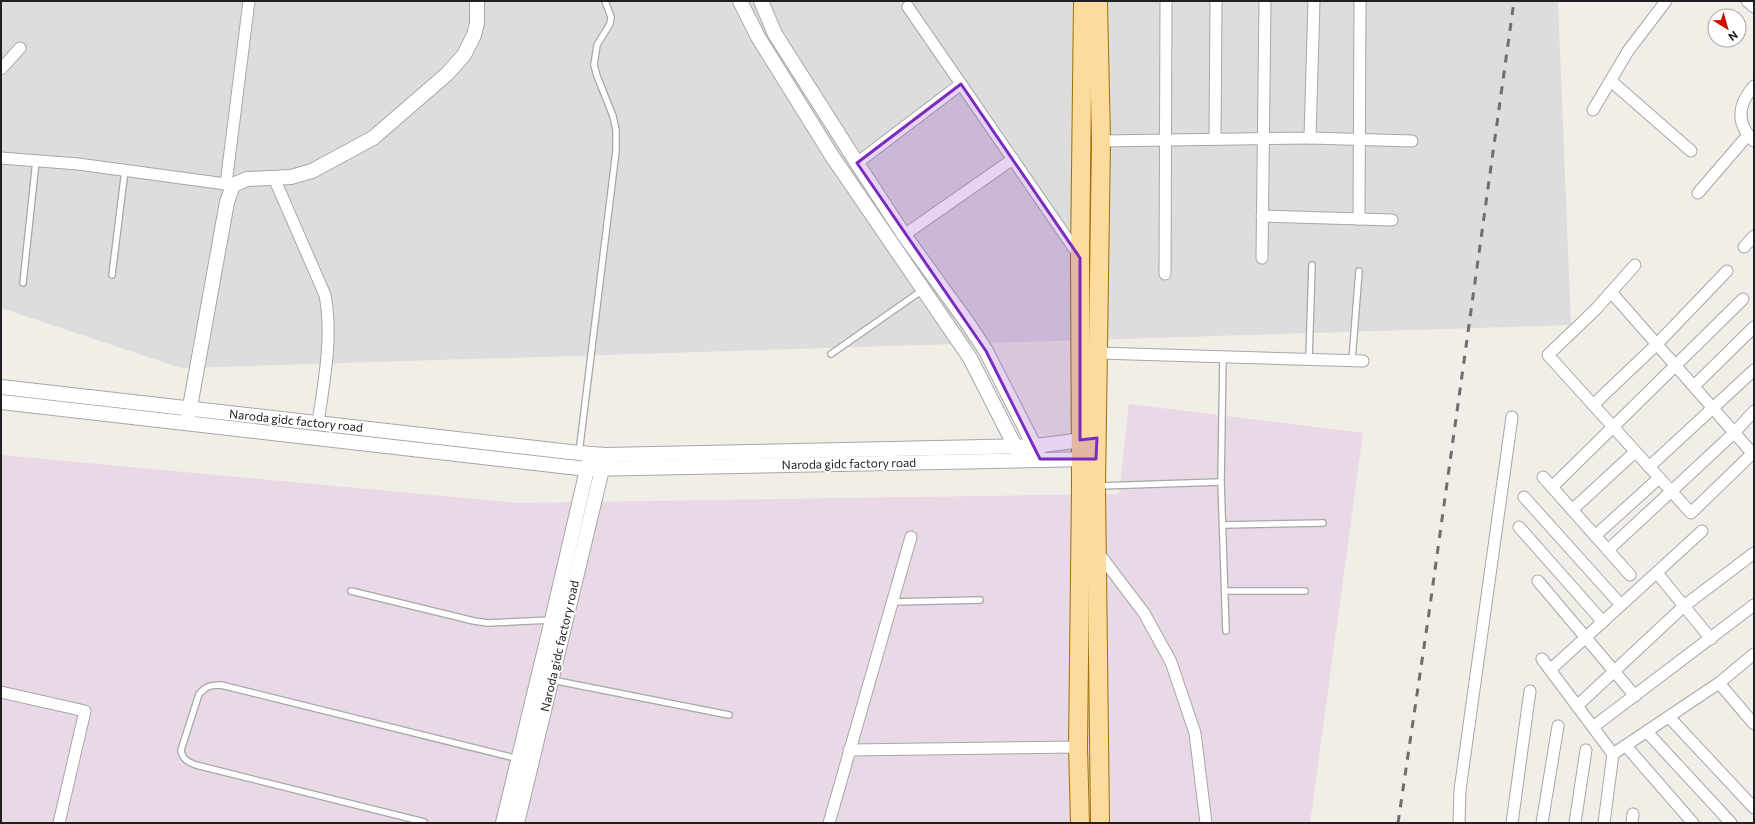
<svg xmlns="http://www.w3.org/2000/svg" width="1755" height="824" viewBox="0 0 1755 824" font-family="Commissioner,sans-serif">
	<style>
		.residential { fill: #dedddd }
		.industrial { fill: #e9d8e5 }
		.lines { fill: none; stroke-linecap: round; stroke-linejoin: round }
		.service-casing { stroke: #a7a7a7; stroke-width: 8 }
		.minor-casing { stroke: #a7a7a7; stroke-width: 13 }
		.tertiary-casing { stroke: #a7a7a7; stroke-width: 16 }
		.primary-casing { stroke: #9b7200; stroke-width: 20 }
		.service { stroke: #fff; stroke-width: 5.5 }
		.minor { stroke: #fff; stroke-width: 11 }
		.tertiary { stroke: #fff; stroke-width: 14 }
		.primary { stroke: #fdda9e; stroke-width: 18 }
		.rail { stroke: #6e6e6e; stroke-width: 3; stroke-dasharray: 8 8; stroke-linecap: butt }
		.marked { fill: #7b2cbf; fill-opacity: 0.2; stroke: #7b2cbf; stroke-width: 3; stroke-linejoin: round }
		.labels { text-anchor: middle; stroke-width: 3.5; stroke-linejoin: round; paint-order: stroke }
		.street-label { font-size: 12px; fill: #202020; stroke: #fff }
	</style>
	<rect width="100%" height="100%" fill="#f0eee6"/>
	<path class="residential" d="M 1,1 L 1558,1 L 1571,325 L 181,368 L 1,308 Z"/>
	<path class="industrial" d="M 1129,404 L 1363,433 L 1310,823 L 1,823 L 1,455 L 519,503 L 1119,494 Z"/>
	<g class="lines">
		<defs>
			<g id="service">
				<path d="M 112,275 L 125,170"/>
				<path d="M 23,283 L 36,161"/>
				<path d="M 831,354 L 924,289"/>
				<path d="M 1223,357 L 1221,482 L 1226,631"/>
				<path d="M 1309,359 L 1312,265"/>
				<path d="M 1352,360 L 1359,271"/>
				<path d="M 579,453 L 616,151 L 616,130 L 613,116 L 597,76 L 594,65 L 597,45 L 610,24 L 611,17 L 605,1"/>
				<path d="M 1098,486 L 1221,482"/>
				<path d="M 1223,525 L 1323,523"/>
				<path d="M 351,591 L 474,621 L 488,623 L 551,620"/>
				<path d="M 1225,591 L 1305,591"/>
				<path d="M 893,602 L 980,600"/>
				<path d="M 552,680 L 729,715"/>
				<path d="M 424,822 L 196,765 C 188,762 182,759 181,750 L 199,694 C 206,686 211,685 221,685 L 519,759"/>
			</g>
			<g id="minor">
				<path d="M 1747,1 L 1754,7"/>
				<path d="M 908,7 L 1080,257"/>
				<path d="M 1,69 L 20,48"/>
				<path d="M 1611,81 L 1691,151"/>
				<path d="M 1754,86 C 1738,104 1735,123 1754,141"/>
				<path d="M 1593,110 L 1628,51 L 1666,1"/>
				<path d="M 1310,138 L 1412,141"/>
				<path d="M 1215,139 L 1216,1"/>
				<path d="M 1101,141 L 1310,138 L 1314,1"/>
				<path d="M 1,158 L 78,164 L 233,185"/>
				<path d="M 857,163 L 961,84"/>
				<path d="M 274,178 L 325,295 C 333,337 324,381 318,423"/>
				<path d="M 226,184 L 249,1"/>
				<path d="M 1698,193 L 1748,135"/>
				<path d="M 1262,216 L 1392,220"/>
				<path d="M 1359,219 L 1360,1"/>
				<path d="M 904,235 L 1013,159"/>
				<path d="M 1744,247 L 1754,236"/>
				<path d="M 1262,258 L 1265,1"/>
				<path d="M 1635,265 L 1596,309 L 1548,355 L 1691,513 L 1754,452"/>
				<path d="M 1165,274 L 1166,1"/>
				<path d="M 1611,292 L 1752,453"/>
				<path d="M 1098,353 L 1363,361"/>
				<path d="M 1694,386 L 1754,327"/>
				<path d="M 1593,405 L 1656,345 L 1727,271"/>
				<path d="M 1649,467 L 1754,370"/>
				<path d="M 1543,477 L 1630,575"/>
				<path d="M 1552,487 L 1743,299"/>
				<path d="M 1524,497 L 1621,605"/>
				<path d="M 1572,510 L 1635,452"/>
				<path d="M 1519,527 L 1603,622"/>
				<path d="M 1595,536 L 1659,478"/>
				<path d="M 1608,550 L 1734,433 L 1754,411"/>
				<path d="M 1097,551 L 1144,613 L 1171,662 L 1195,733 L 1206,823"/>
				<path d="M 1657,573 L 1711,639"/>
				<path d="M 1538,581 L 1635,696"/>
				<path d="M 1542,659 L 1613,754 L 1604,823"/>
				<path d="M 1550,670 L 1702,531"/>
				<path d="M 1719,683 L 1754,654"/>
				<path d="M 1,692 L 85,711 L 59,823"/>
				<path d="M 1577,706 L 1684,606 L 1754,553"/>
				<path d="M 1669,717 L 1754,808"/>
				<path d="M 1593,727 L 1754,605"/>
				<path d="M 1647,732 L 1731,823"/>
				<path d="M 1626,746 L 1693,823"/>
				<path d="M 849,750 L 1078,747"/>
				<path d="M 1613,754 L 1719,683 L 1754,724"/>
				<path d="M 829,823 L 911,537"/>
				<path d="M 1459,823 L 1460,790 L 1512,417"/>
				<path d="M 1512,823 L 1530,691"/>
				<path d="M 1542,823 L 1558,726"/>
				<path d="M 1575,823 L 1586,750"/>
				<path d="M 1632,823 L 1633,814"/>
			</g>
			<g id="tertiary">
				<path d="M 740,1 L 758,37 L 832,156 L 970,358 L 1019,454"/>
				<path d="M 761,1 L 775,34 L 857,163 L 904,235 L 969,325 L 986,351 L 1038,453"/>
				<path d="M 1,387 L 579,453 L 605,455 L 1035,446 L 1090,439"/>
				<path d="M 1,402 L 587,469 L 1090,459"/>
				<path d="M 188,418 L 227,202 L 233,185 L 247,179 L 291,177 L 312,171 L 373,138 L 447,74 L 464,55 L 474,35 L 477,23 L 477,1"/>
				<path d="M 503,823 L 552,620 L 589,461"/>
				<path d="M 517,823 L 604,461"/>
			</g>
			<g id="primary">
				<path d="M 1098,1 L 1101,141 L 1096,486 L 1100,823"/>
				<path d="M 1080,823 L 1078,747 L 1081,487 L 1080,258 L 1083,1"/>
			</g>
		</defs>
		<use href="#service" class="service-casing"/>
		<use href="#minor" class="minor-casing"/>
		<use href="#tertiary" class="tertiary-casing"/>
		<use href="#primary" class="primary-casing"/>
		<use href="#service" class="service"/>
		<use href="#minor" class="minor"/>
		<use href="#tertiary" class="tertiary"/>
		<use href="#primary" class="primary"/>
		<path class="rail" d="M 1398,823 L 1429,613 L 1514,1"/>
	</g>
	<path class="marked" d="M 961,84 L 1080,258 L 1080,440 L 1097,438 L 1096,459 L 1040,459 L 986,351 L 857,163 Z"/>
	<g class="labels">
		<g class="street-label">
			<text transform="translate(296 421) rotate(6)" y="4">Naroda gidc factory road</text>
			<text transform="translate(849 464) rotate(-1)" y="4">Naroda gidc factory road</text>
			<text transform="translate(560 646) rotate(-77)" y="4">Naroda gidc factory road</text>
		</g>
	</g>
	<rect width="1755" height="824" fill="none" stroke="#202020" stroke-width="4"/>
	<g transform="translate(1727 28) rotate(143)"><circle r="19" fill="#ffffff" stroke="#a6a6a6"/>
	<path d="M0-3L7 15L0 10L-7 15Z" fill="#cf0e00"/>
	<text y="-6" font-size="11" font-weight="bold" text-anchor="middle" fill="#202020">N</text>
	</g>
</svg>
